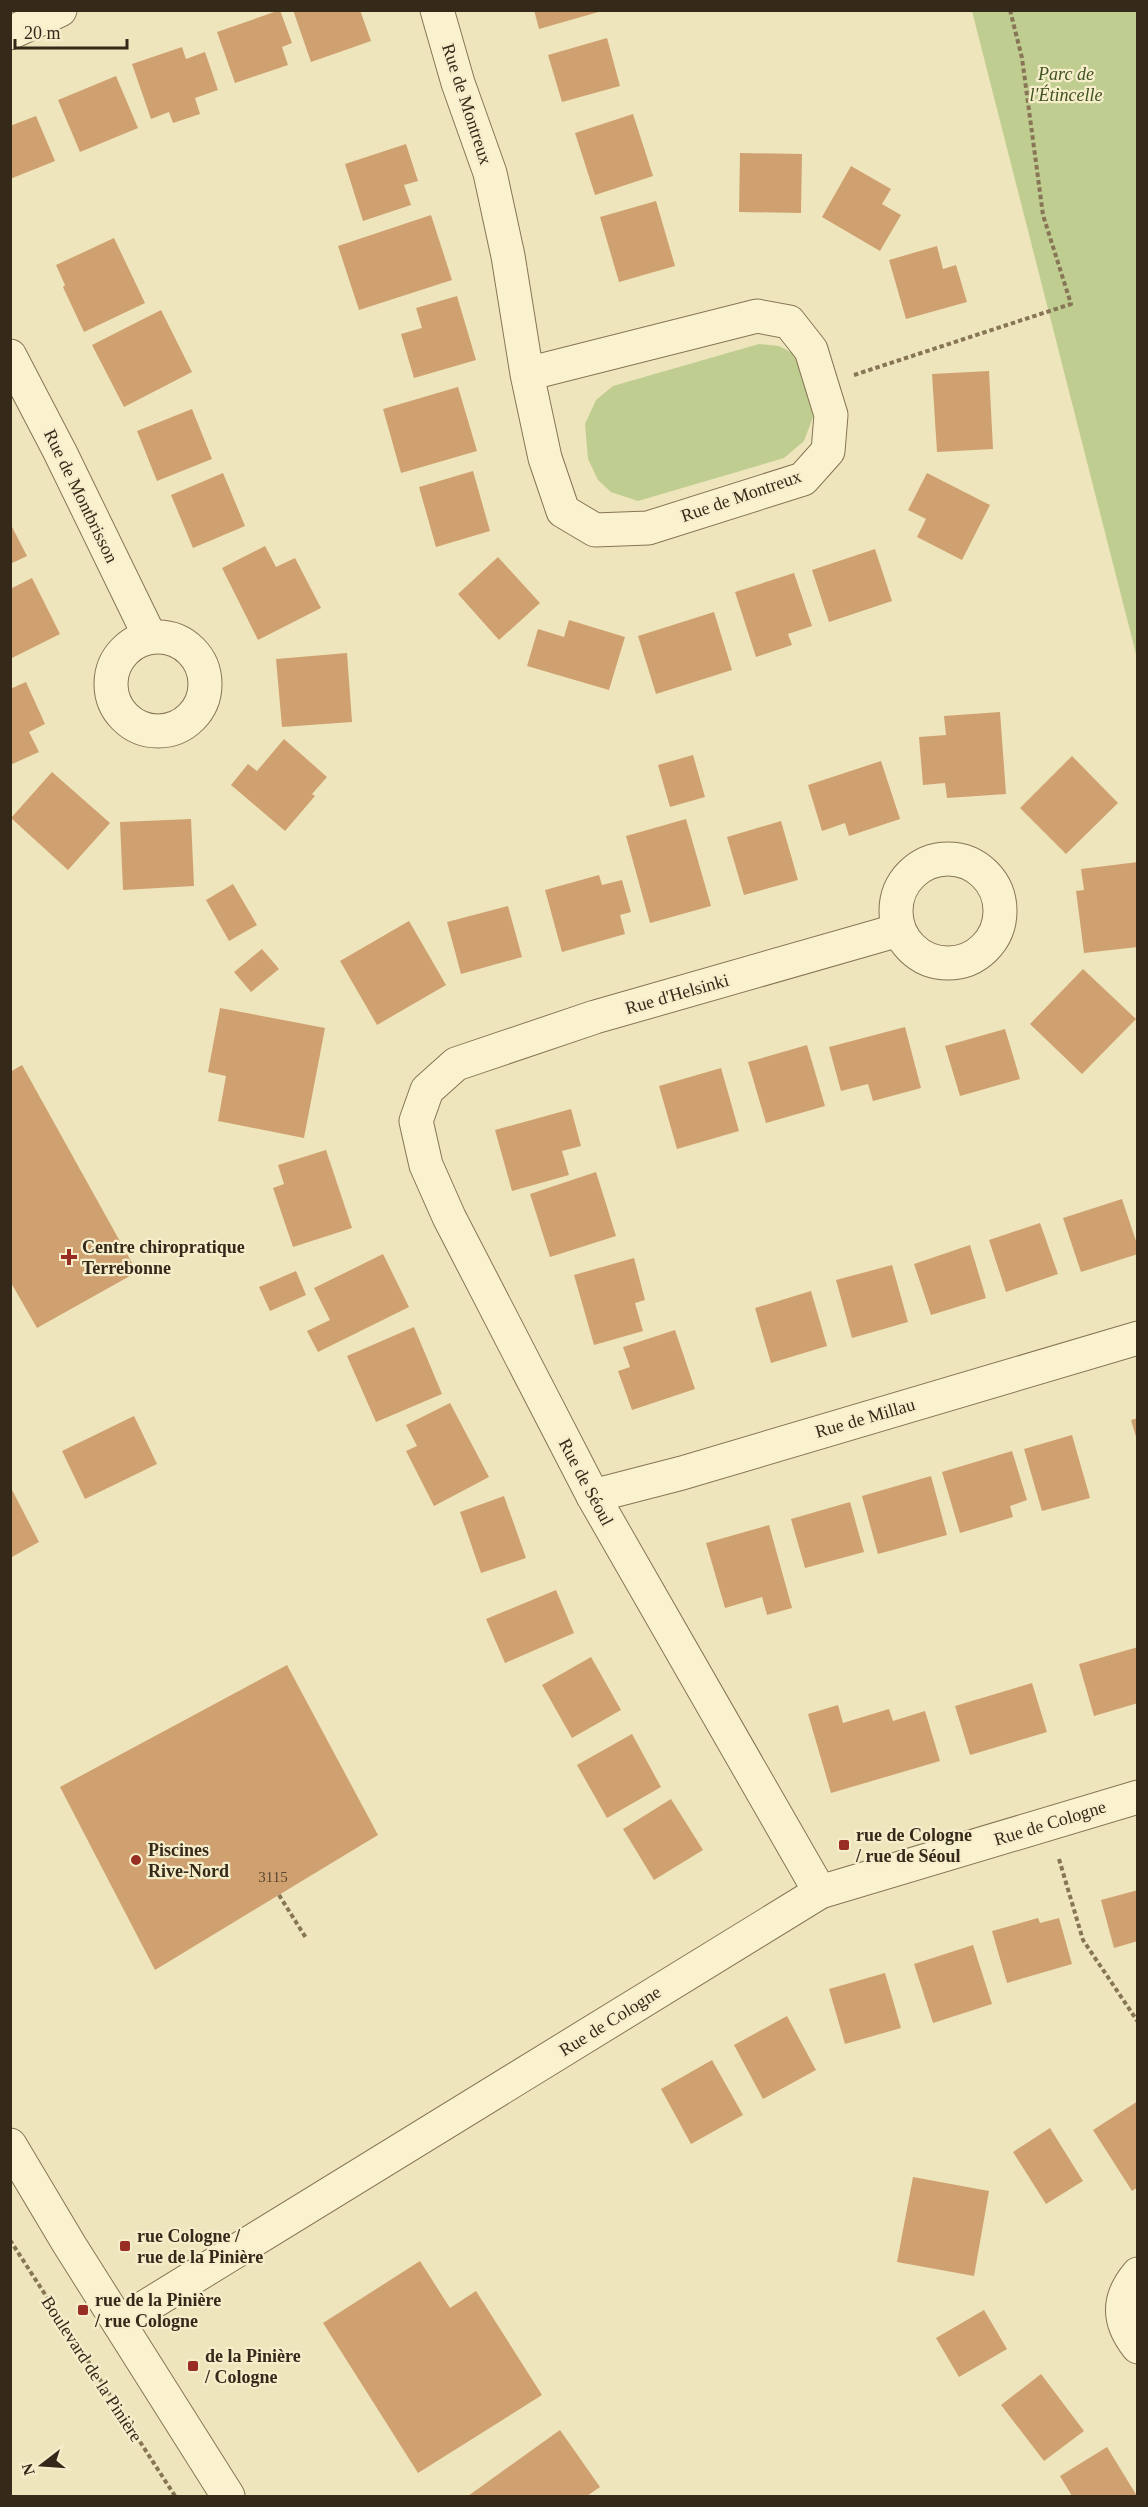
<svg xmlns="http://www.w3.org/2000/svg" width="1148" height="2507" viewBox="0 0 1148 2507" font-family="Georgia,serif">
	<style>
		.green { fill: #bfcd90 }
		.building { fill: #cfa170 }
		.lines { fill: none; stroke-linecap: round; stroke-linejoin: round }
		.minor-casing { stroke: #877555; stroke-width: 35 }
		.path { stroke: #877555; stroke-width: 4; stroke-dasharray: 4.5 3; stroke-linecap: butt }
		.minor { stroke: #faf2cf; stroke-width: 33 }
		.poi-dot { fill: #982e23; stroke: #f6eecb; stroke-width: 2 }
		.labels { text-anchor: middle; stroke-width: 4.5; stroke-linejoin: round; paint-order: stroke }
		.number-label { font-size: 15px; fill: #5c4830 }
		.park-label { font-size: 18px; font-style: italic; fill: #415320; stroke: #f6eecb }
		.street-label { font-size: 18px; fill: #352a1a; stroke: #f6eecb }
		.poi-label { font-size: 18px; font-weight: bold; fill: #352a1a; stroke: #f6eecb; text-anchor: start }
	</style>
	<rect width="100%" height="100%" fill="#efe5bc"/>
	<g class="green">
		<path d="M 972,11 L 1137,11 L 1137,658 Z"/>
		<path d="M 759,344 L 779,346 L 796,355 L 809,376 L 813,417 L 804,441 L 784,458 L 638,501 L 611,492 L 598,480 L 588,459 L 585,424 L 596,400 L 613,386 Z"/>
	</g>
	<g class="building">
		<path d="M 280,10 L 292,43 L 282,47 L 288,65 L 235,83 L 217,32 Z"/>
		<path d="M 293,10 L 360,10 L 371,41 L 311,62 Z"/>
		<path d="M 534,10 L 602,10 L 602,11 L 539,29 Z"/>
		<path d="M 607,38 L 620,86 L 562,102 L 548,55 Z"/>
		<path d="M 182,47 L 186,59 L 205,52 L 218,90 L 195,98 L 200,114 L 173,123 L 169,112 L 151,119 L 132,64 Z"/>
		<path d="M 116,76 L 138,128 L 80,152 L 58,100 Z"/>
		<path d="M 633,114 L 653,176 L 595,195 L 575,133 Z"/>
		<path d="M 36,116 L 55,161 L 10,179 L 10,126 Z"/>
		<path d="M 406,144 L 418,181 L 404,185 L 411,205 L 363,221 L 345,164 Z"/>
		<path d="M 740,153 L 802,154 L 801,213 L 739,212 Z"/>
		<path d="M 851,166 L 891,189 L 882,204 L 901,215 L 880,251 L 822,217 Z"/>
		<path d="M 656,201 L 675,266 L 619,282 L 600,217 Z"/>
		<path d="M 431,215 L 452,280 L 359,310 L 338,246 Z"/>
		<path d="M 114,238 L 145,303 L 84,332 L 63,287 L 65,285 L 56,265 Z"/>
		<path d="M 937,246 L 943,269 L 956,265 L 967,302 L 906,319 L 889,260 Z"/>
		<path d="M 457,296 L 476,360 L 414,378 L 401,334 L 422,328 L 416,308 Z"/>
		<path d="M 161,310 L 192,372 L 124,407 L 92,345 Z"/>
		<path d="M 989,371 L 993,449 L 937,452 L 932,374 Z"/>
		<path d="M 458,387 L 477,451 L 401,473 L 383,409 Z"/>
		<path d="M 192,409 L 212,459 L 157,481 L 137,431 Z"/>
		<path d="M 473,471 L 490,531 L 436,547 L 419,487 Z"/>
		<path d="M 223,473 L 245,526 L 193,548 L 171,495 Z"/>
		<path d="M 927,473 L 990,505 L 962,560 L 917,537 L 926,519 L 908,510 Z"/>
		<path d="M 10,523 L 27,556 L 10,564 Z"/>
		<path d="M 265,546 L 276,567 L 295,558 L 321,608 L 258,640 L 222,568 Z"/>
		<path d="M 875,549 L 892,601 L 829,622 L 812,570 Z"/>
		<path d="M 498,557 L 540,603 L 499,640 L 458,594 Z"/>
		<path d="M 794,573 L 812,626 L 788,634 L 792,645 L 756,657 L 735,592 Z"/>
		<path d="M 32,578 L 60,634 L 10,659 L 10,589 Z"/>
		<path d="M 714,612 L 732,670 L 656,694 L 638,636 Z"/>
		<path d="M 569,620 L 625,637 L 609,690 L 527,666 L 538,629 L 564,637 Z"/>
		<path d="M 347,653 L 352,722 L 282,727 L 276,659 Z"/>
		<path d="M 26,682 L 45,724 L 29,732 L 39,752 L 10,765 L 10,689 Z"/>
		<path d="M 1000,712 L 1006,794 L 947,798 L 945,783 L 923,785 L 919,737 L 946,735 L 944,716 Z"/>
		<path d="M 284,739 L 327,777 L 312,794 L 315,796 L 285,831 L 231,785 L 248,764 L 257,771 Z"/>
		<path d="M 693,755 L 705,797 L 670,807 L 658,765 Z"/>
		<path d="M 1072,756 L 1118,803 L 1066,854 L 1020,808 Z"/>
		<path d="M 881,761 L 900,819 L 849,836 L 845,823 L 822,831 L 808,785 Z"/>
		<path d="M 52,772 L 110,823 L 68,870 L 11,818 Z"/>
		<path d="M 191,819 L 194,886 L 123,890 L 120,822 Z"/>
		<path d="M 686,819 L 711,906 L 650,923 L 626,836 Z"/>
		<path d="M 781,821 L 798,880 L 744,895 L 727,837 Z"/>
		<path d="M 1138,862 L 1138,947 L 1084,953 L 1076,891 L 1084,890 L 1081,869 Z"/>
		<path d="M 599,875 L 602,885 L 622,880 L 631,912 L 620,915 L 625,934 L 562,952 L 545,890 Z"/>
		<path d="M 233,884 L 257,925 L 229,941 L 206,900 Z"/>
		<path d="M 508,906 L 522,957 L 461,974 L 447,922 Z"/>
		<path d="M 409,921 L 446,985 L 377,1025 L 340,961 Z"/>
		<path d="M 262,949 L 279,969 L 251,992 L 234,972 Z"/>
		<path d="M 1083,969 L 1136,1019 L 1082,1074 L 1030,1024 Z"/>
		<path d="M 220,1008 L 325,1028 L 304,1138 L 218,1121 L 226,1076 L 208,1072 Z"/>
		<path d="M 905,1027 L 921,1088 L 873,1101 L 868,1084 L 841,1091 L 829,1047 Z"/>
		<path d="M 1005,1029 L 1020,1079 L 960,1096 L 945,1046 Z"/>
		<path d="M 807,1045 L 825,1106 L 766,1123 L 748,1062 Z"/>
		<path d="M 22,1065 L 137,1272 L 37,1328 L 10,1281 L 10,1072 Z"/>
		<path d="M 721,1068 L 739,1131 L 677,1149 L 659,1086 Z"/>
		<path d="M 571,1109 L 581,1146 L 562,1151 L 569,1175 L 512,1191 L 495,1130 Z"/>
		<path d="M 326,1150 L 352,1228 L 293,1247 L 273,1188 L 284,1184 L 278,1165 Z"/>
		<path d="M 596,1172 L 616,1236 L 550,1257 L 530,1194 Z"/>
		<path d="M 1122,1199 L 1138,1247 L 1138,1254 L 1081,1272 L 1063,1218 Z"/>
		<path d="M 1040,1223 L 1058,1274 L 1006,1292 L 989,1240 Z"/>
		<path d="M 970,1245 L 986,1298 L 931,1315 L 914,1264 Z"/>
		<path d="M 383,1254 L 409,1307 L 318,1352 L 307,1331 L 330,1320 L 314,1288 Z"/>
		<path d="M 634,1258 L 645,1300 L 635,1303 L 643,1331 L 594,1345 L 574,1275 Z"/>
		<path d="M 892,1265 L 908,1322 L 852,1338 L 836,1280 Z"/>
		<path d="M 296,1271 L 306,1295 L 270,1311 L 259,1287 Z"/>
		<path d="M 811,1291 L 827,1346 L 771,1363 L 755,1308 Z"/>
		<path d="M 414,1327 L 442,1394 L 376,1422 L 347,1356 Z"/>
		<path d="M 675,1330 L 695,1389 L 632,1410 L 618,1371 L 630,1367 L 623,1347 Z"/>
		<path d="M 450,1403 L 489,1477 L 434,1506 L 406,1451 L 417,1446 L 406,1425 Z"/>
		<path d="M 134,1416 L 157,1464 L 85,1499 L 62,1451 Z"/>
		<path d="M 1138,1418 L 1138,1440 L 1137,1440 L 1131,1420 Z"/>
		<path d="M 1072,1435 L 1090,1498 L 1042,1511 L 1024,1449 Z"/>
		<path d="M 1012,1451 L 1027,1500 L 1010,1506 L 1013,1517 L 960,1533 L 942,1472 Z"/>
		<path d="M 931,1476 L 947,1535 L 878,1554 L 862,1496 Z"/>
		<path d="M 10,1486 L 39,1542 L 10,1558 Z"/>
		<path d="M 504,1496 L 526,1558 L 481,1573 L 460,1512 Z"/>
		<path d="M 850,1502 L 864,1552 L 805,1568 L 791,1519 Z"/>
		<path d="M 769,1525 L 792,1608 L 767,1615 L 762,1597 L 725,1608 L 706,1543 Z"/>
		<path d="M 556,1590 L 574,1633 L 505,1663 L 486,1619 Z"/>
		<path d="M 1138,1647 L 1138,1703 L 1094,1716 L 1079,1664 Z"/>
		<path d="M 591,1657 L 621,1710 L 572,1738 L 542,1685 Z"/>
		<path d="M 287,1665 L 378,1835 L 155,1970 L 60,1787 Z"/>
		<path d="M 1032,1683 L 1047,1732 L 970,1755 L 955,1706 Z"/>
		<path d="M 838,1705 L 843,1723 L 889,1709 L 893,1721 L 925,1711 L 940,1761 L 831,1793 L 808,1714 Z"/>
		<path d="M 632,1734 L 661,1787 L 607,1818 L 577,1765 Z"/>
		<path d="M 671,1799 L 703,1850 L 654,1880 L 623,1829 Z"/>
		<path d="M 1138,1890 L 1138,1941 L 1114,1948 L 1101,1900 Z"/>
		<path d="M 1038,1918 L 1040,1923 L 1059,1918 L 1072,1964 L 1007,1983 L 992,1931 Z"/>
		<path d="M 973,1945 L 992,2004 L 933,2023 L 914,1964 Z"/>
		<path d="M 885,1973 L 901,2028 L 845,2044 L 829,1989 Z"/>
		<path d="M 787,2016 L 816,2070 L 763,2099 L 734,2045 Z"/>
		<path d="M 712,2060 L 743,2115 L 691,2144 L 661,2089 Z"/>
		<path d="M 1138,2101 L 1138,2187 L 1132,2191 L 1093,2130 Z"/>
		<path d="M 1050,2128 L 1083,2181 L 1046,2204 L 1013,2152 Z"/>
		<path d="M 913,2177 L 989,2191 L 974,2276 L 897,2262 Z"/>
		<path d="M 420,2261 L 450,2308 L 476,2291 L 542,2395 L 418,2473 L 323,2323 Z"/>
		<path d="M 984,2310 L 1007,2349 L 959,2377 L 936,2338 Z"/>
		<path d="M 1041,2374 L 1084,2431 L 1044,2461 L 1001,2405 Z"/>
		<path d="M 560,2430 L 600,2487 L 587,2496 L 468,2496 Z"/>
		<path d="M 1107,2447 L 1137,2496 L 1072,2496 L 1060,2476 Z"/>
	</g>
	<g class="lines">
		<defs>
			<g id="minor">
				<path d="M 437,10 L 458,83 L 490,173 L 508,256 L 527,374 L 545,458 L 563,511 L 595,530 L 648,528 L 803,479 L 828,451 L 831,415 L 811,350 L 789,322 L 757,316 L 527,374"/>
				<path d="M 10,33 L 60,10"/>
				<path d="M 10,356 L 60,452 L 150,637"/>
				<circle cx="158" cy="684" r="47"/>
				<circle cx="948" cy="911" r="52"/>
				<path d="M 593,1496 L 682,1473 L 1138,1338"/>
				<path d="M 820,1892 L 593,1496 L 449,1217 L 426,1165 L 416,1121 L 427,1090 L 456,1064 L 595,1017 L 899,930"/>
				<path d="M 10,2145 L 69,2244 L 228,2496"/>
				<path d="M 1138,2274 C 1117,2299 1118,2322 1138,2347"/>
				<path d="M 119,2323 L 820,1892 L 1138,1797"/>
			</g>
		</defs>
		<use href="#minor" class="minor-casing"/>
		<g class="path">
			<path d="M 854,375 L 1071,304 L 1043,215 L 1022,58 L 1010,10"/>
			<path d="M 1059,1859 L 1083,1940 L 1138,2022"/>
			<path d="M 279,1895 L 306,1938"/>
			<path d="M 10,2240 L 175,2496"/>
		</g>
		<use href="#minor" class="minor"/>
	</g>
	<g class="poi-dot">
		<path d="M66 1248h6v6h6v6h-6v6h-6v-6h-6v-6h6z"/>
		<rect x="838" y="1839" width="12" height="12" rx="3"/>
		<circle cx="136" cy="1860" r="6"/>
		<rect x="119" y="2240" width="12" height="12" rx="3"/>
		<rect x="77" y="2304" width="12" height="12" rx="3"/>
		<rect x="187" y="2360" width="12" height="12" rx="3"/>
	</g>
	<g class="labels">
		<g class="number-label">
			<text x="273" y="1882">3115</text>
		</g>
		<g class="park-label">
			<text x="1066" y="80">Parc de<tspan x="1066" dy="21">l'Étincelle</tspan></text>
		</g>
		<g class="street-label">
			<text transform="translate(467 104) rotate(72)" y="6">Rue de Montreux</text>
			<text transform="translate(81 496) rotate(64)" y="6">Rue de Montbrisson</text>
			<text transform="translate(741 496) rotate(-19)" y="6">Rue de Montreux</text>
			<text transform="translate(677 994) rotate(-16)" y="6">Rue d'Helsinki</text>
			<text transform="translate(865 1418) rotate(-16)" y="6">Rue de Millau</text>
			<text transform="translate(586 1482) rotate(62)" y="6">Rue de Séoul</text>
			<text transform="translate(1050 1823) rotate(-17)" y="6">Rue de Cologne</text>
			<text transform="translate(610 2021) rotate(-32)" y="6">Rue de Cologne</text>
			<text transform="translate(92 2369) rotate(57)" y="6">Boulevard de la Pinière</text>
		</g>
		<g class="poi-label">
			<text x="82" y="1253">Centre chiropratique<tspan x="82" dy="21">Terrebonne</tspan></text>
			<text x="856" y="1841">rue de Cologne<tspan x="856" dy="21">/ rue de Séoul</tspan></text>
			<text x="148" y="1856">Piscines<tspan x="148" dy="21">Rive-Nord</tspan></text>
			<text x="137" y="2242">rue Cologne /<tspan x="137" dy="21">rue de la Pinière</tspan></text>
			<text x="95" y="2306">rue de la Pinière<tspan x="95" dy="21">/ rue Cologne</tspan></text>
			<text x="205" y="2362">de la Pinière<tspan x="205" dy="21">/ Cologne</tspan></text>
		</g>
	</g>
	<rect width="1148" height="2507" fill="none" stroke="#352a1a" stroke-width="24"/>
	<g transform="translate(42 2465) rotate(253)" stroke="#f6eecb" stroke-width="4.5" paint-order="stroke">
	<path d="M0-4.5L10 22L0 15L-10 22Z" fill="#352a1a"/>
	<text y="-9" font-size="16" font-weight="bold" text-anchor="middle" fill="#352a1a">N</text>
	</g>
	<path d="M15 39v9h112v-9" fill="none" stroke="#352a1a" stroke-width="3"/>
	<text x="24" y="39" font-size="18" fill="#352a1a" stroke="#f6eecb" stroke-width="4.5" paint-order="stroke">20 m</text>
</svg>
